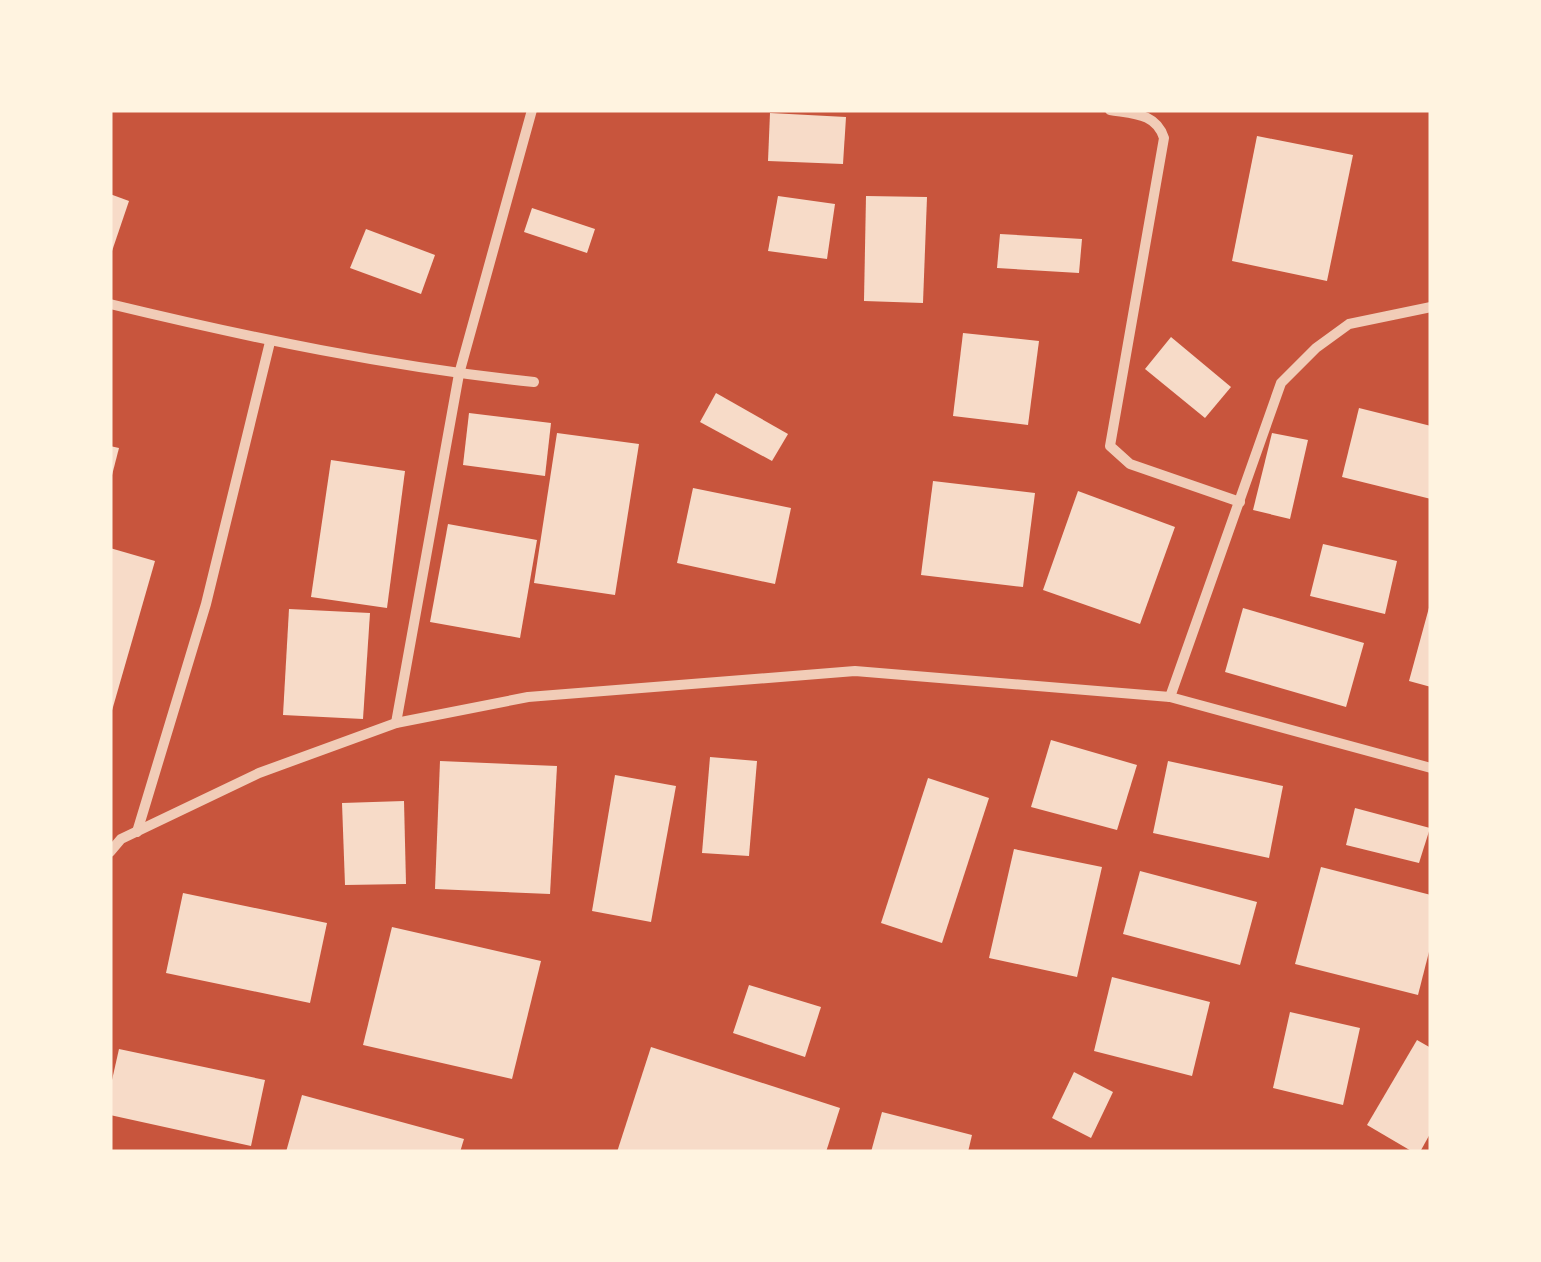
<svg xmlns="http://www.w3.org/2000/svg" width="1541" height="1262" viewBox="0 0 1541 1262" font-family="'Titillium Web',sans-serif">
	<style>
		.building { fill: #f7dbc8 }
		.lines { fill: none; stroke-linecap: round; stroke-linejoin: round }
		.minor { stroke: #f1ccb7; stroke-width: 10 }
	</style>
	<rect width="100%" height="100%" fill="#c8553d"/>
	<g class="building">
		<path d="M 770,113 L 846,117 L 843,164 L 768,161 Z"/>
		<path d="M 1257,136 L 1353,155 L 1327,281 L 1232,261 Z"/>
		<path d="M 110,194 L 129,201 L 111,254 L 110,254 Z"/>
		<path d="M 778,196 L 835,204 L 827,259 L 768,251 Z"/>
		<path d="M 866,196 L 927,197 L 923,303 L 864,301 Z"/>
		<path d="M 532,208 L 595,229 L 587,253 L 524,232 Z"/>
		<path d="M 366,229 L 435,255 L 421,294 L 350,268 Z"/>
		<path d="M 1000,234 L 1082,239 L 1079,273 L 997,268 Z"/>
		<path d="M 963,333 L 1039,341 L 1028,425 L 953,416 Z"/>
		<path d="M 1171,337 L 1231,387 L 1205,418 L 1145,369 Z"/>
		<path d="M 716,393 L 788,434 L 772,461 L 700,422 Z"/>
		<path d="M 1359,408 L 1431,426 L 1431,499 L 1342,477 Z"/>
		<path d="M 469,413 L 551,423 L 545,476 L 463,465 Z"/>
		<path d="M 557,433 L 639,444 L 615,595 L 534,583 Z"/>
		<path d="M 1272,433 L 1308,440 L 1290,519 L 1253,510 Z"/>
		<path d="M 110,446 L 119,448 L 111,479 L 110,479 Z"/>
		<path d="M 331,460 L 405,471 L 387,608 L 311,597 Z"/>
		<path d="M 933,481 L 1035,493 L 1023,587 L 921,575 Z"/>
		<path d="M 693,488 L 791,508 L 775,584 L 677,563 Z"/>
		<path d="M 1078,491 L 1175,527 L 1140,624 L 1043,590 Z"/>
		<path d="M 448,524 L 537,540 L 520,638 L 430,622 Z"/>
		<path d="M 1323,544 L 1397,561 L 1385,614 L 1310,596 Z"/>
		<path d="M 110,548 L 155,561 L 111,714 L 110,713 Z"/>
		<path d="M 1430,604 L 1431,604 L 1431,687 L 1409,681 Z"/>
		<path d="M 1243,608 L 1364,643 L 1346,707 L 1225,672 Z"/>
		<path d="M 289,609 L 370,613 L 363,719 L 283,715 Z"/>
		<path d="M 1051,740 L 1137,765 L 1117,830 L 1031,807 Z"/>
		<path d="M 710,757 L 757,761 L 749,856 L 702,853 Z"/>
		<path d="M 440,761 L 557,766 L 550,894 L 435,889 Z"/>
		<path d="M 1168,761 L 1283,786 L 1269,858 L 1153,833 Z"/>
		<path d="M 615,775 L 676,786 L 651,922 L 592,911 Z"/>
		<path d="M 928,778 L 989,798 L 942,943 L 881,923 Z"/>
		<path d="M 404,801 L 406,884 L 345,885 L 342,803 Z"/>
		<path d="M 1355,808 L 1430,828 L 1419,863 L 1346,845 Z"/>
		<path d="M 1014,849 L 1102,867 L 1077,977 L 989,958 Z"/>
		<path d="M 1321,867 L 1431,895 L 1431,944 L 1418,995 L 1295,964 Z"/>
		<path d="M 1140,871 L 1257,902 L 1240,965 L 1123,934 Z"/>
		<path d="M 183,893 L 327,923 L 310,1003 L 166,973 Z"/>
		<path d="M 392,927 L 541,961 L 512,1079 L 363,1045 Z"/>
		<path d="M 1112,977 L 1210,1002 L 1192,1076 L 1094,1051 Z"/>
		<path d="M 749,985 L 821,1007 L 805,1057 L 733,1033 Z"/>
		<path d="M 1290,1012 L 1360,1028 L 1343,1105 L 1273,1088 Z"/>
		<path d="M 1417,1040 L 1431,1048 L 1431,1132 L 1420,1152 L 1413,1152 L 1367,1125 Z"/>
		<path d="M 651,1047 L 840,1108 L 826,1152 L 617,1152 Z"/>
		<path d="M 119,1049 L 265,1080 L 251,1146 L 110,1115 L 110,1089 Z"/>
		<path d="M 1074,1072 L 1113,1092 L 1091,1138 L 1052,1118 Z"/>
		<path d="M 302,1095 L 464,1139 L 460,1152 L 286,1152 Z"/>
		<path d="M 882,1112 L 972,1135 L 968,1152 L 871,1152 Z"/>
	</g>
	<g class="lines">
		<g class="minor">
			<path d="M 1110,110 C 1133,114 1156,113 1164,138 L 1110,446 L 1130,464 L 1240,502"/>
			<path d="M 110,304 C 251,338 391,367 534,382"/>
			<path d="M 1170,697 L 1281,383 L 1316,348 L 1349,324 L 1431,307"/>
			<path d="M 396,723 L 459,374 L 532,110"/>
			<path d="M 137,832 L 206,604 L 270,342"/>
			<path d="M 110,852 L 121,839 L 259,773 L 396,723 L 528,697 L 855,671 L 1170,697 L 1431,768"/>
		</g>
	</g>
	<rect width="1541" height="1262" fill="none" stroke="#fff3e0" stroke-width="225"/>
</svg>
